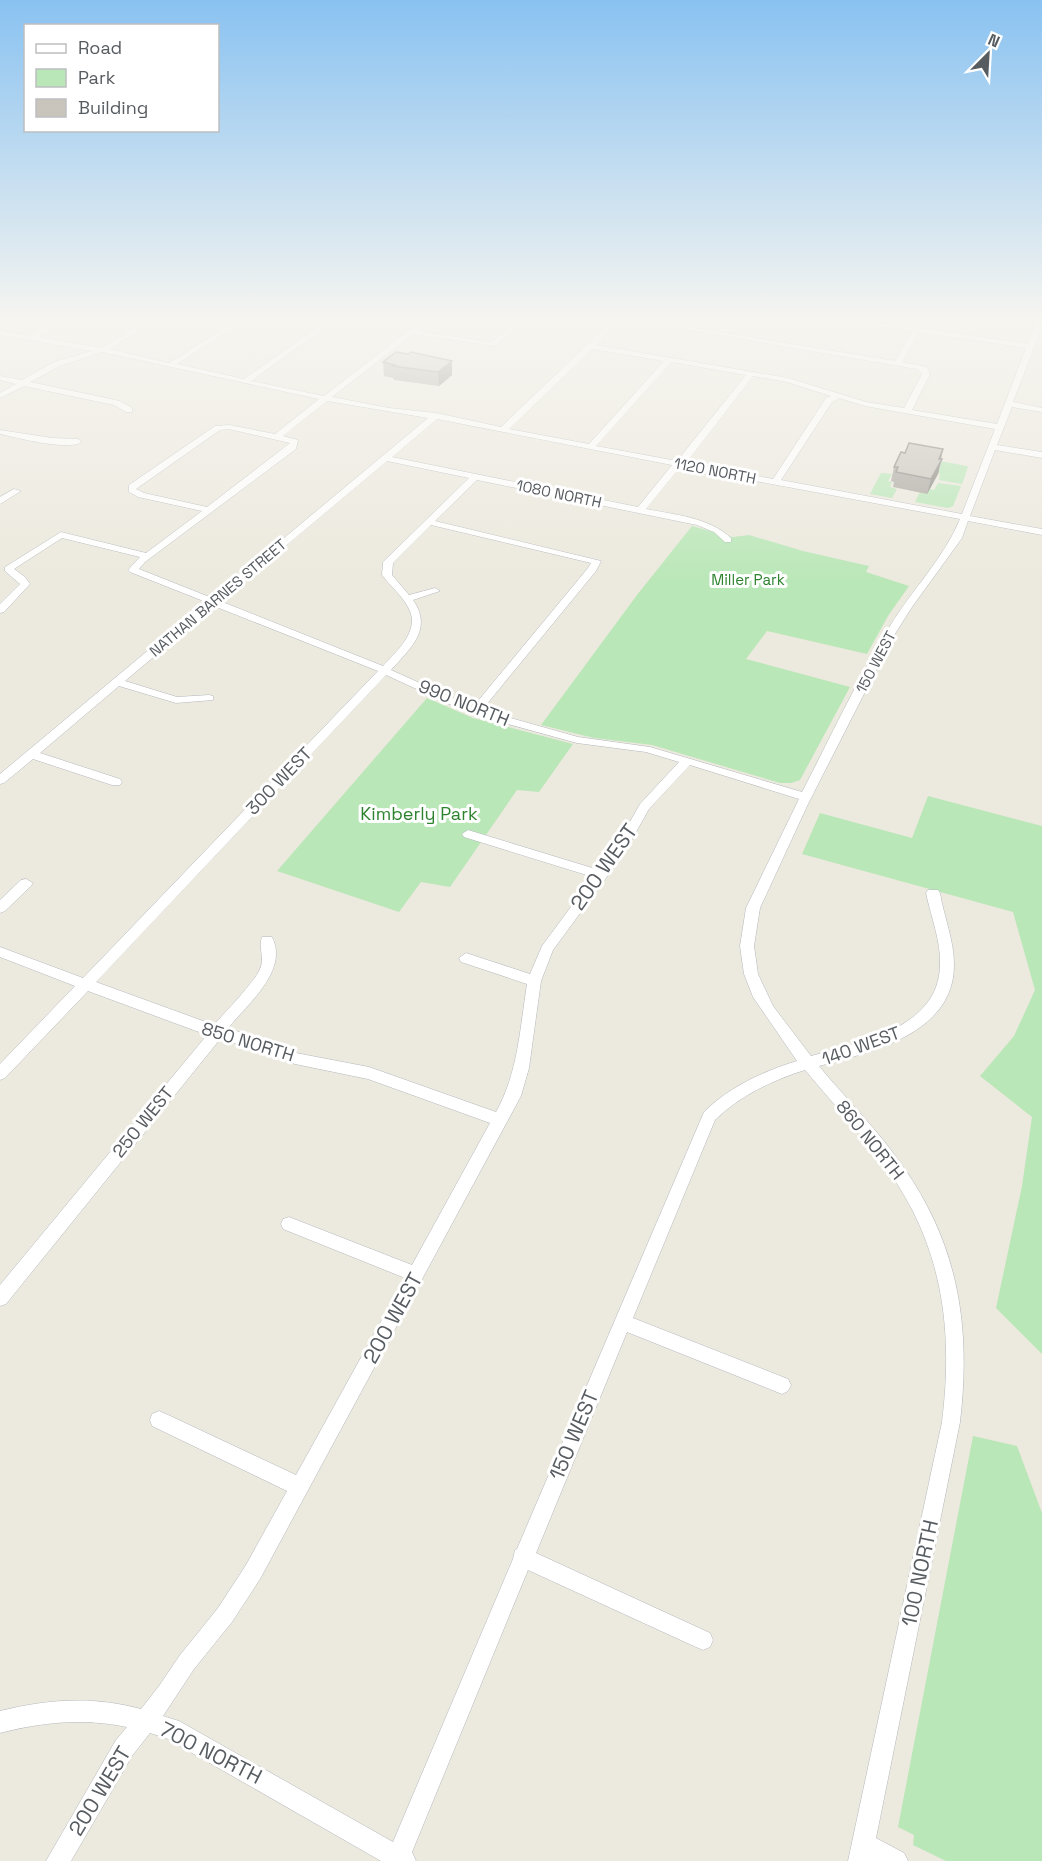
<svg xmlns="http://www.w3.org/2000/svg" width="1042" height="1861" viewBox="0 0 1042 1861" font-family="'Space Grotesk',sans-serif">
	<style>
		.green { fill: #bae7b8 }
		.lines { fill: none; stroke-linecap: round; stroke-linejoin: round }
		.minor-casing { stroke: #b4b8bd; stroke-width: 1 }
		.minor { fill: #fff; fill-rule: evenodd }
		.wall { fill: #ada9a3 }
		.shaded-wall { fill: #8d8a84 }
		.building { fill: #c9c5bd; stroke: #8d8a84; stroke-width: 1.5 }
		.labels { text-anchor: middle; stroke-width: 6; stroke-linejoin: round; paint-order: stroke }
		.far-street-label { font-size: 15px; fill: #575c61; stroke: #fff }
		.far-park-label { font-size: 15px; fill: #2d832e; stroke: #fff }
		.street-label { font-size: 18px; fill: #575c61; stroke: #fff }
		.park-label { font-size: 18px; fill: #2d832e; stroke: #fff }
		.near-street-label { font-size: 21px; fill: #575c61; stroke: #fff }
	</style>
	<rect width="100%" height="100%" fill="#ece9de"/>
	<g class="green">
		<path d="M 934,460 L 967,466 L 968,467 L 962,484 L 939,480 L 940,474 L 936,472 Z"/>
		<path d="M 881,473 L 892,474 L 888,481 L 892,482 L 890,487 L 897,489 L 892,498 L 870,494 Z"/>
		<path d="M 938,483 L 961,486 L 953,506 L 948,508 L 915,502 L 920,492 L 927,493 L 929,489 L 934,490 Z"/>
		<path d="M 692,526 L 733,537 L 749,535 L 803,551 L 869,566 L 866,572 L 909,586 L 888,616 L 867,654 L 767,631 L 746,659 L 850,687 L 800,780 L 791,783 L 780,783 L 652,745 L 594,738 L 541,725 L 637,595 Z"/>
		<path d="M 427,698 L 473,718 L 573,744 L 539,792 L 517,790 L 450,887 L 421,882 L 399,912 L 277,871 Z"/>
		<path d="M 928,796 L 1042,826 L 1042,1354 L 996,1308 L 1022,1186 L 1032,1117 L 980,1076 L 1014,1036 L 1035,990 L 1013,912 L 802,854 L 820,813 L 912,838 Z"/>
		<path d="M 973,1436 L 1017,1446 L 1042,1513 L 1042,1861 L 946,1861 L 913,1845 L 914,1835 L 898,1827 Z"/>
	</g>
	<g class="lines">
		<defs>
			<g id="minor">
				<path d="M 60,320 L 68,320 L 39,337 L 101,348 L 149,320 L 157,320 L 109,349 L 169,363 L 237,320 L 245,320 L 177,364 L 244,379 L 328,320 L 336,320 L 251,381 L 324,396 L 422,320 L 430,320 L 418,331 L 492,342 L 519,320 L 527,320 L 494,346 L 413,334 L 332,397 L 389,408 L 436,413 L 501,427 L 613,320 L 620,320 L 596,345 L 788,378 L 866,402 L 904,408 L 922,374 L 917,369 L 631,320 L 648,320 L 895,361 L 912,331 L 834,320 L 857,320 L 914,327 L 917,320 L 925,320 L 920,328 L 1028,344 L 1037,320 L 1042,320 L 1042,327 L 1013,402 L 1042,408 L 1042,412 L 1012,407 L 997,445 L 1042,452 L 1042,458 L 995,450 L 970,516 L 1042,529 L 1042,535 L 968,521 L 962,538 L 912,607 L 893,637 L 808,804 L 760,908 L 754,946 L 758,974 L 773,1006 L 811,1056 C 858,1043 939,1029 940,965 C 941,941 931,917 926,893 L 928,890 L 938,890 L 940,893 C 944,917 954,940 954,965 C 954,1034 871,1052 819,1066 C 847,1100 879,1131 904,1168 C 959,1247 971,1328 960,1422 L 876,1838 L 904,1853 L 908,1861 L 848,1861 L 942,1422 C 953,1334 944,1252 892,1176 C 866,1138 834,1105 805,1070 C 773,1080 739,1096 715,1120 L 633,1318 L 788,1379 L 791,1385 L 788,1391 L 782,1394 L 627,1332 L 536,1553 L 710,1633 L 713,1640 L 710,1647 L 703,1650 L 696,1647 L 528,1570 L 412,1852 L 416,1861 L 381,1861 L 166,1738 L 150,1733 L 132,1756 L 71,1861 L 46,1861 L 116,1740 L 127,1727 C 83,1718 43,1722 0,1733 L 0,1711 C 49,1699 92,1696 141,1709 L 159,1686 L 180,1655 L 218,1608 L 246,1565 L 287,1491 L 152,1426 L 150,1420 L 152,1414 L 159,1411 L 166,1414 L 296,1475 L 405,1278 L 283,1229 L 281,1224 L 283,1219 L 289,1217 L 412,1265 L 490,1123 L 368,1079 L 295,1064 L 221,1038 L 6,1304 L 0,1306 L 0,1285 L 207,1035 L 88,991 L 5,1078 L 0,1080 L 0,1064 L 75,986 L 0,957 L 0,947 L 83,978 L 378,671 L 214,606 L 125,681 L 177,697 L 209,695 L 213,696 L 213,700 L 176,703 L 119,686 L 40,753 L 120,779 L 122,782 L 120,785 L 112,785 L 33,759 L 4,783 L 0,784 L 0,774 L 206,602 L 130,572 L 128,570 L 140,557 L 62,538 L 14,569 L 25,577 L 30,584 L 4,612 L 0,613 L 0,604 L 20,584 L 5,571 L 5,567 L 61,532 L 146,553 L 202,511 L 138,497 L 129,492 L 129,485 L 215,426 L 229,425 L 275,434 L 319,399 L 102,352 L 60,366 L 30,382 L 120,401 L 132,408 L 132,412 L 126,412 L 114,405 L 24,386 L 0,398 L 0,393 L 16,384 L 0,380 L 0,376 L 22,380 L 54,362 L 92,351 L 0,335 L 0,331 L 30,336 ZM 918,332 L 1026,348 L 997,424 L 912,410 L 930,374 L 927,367 L 902,362 ZM 592,349 L 664,361 L 589,444 L 509,429 ZM 671,362 L 746,375 L 677,461 L 596,446 ZM 753,376 L 787,382 L 831,396 L 826,398 L 773,479 L 686,463 ZM 839,398 L 865,406 L 995,429 L 962,514 L 781,480 L 832,402 ZM 327,401 L 428,418 L 212,598 L 139,569 L 145,562 L 296,449 L 298,440 L 283,436 ZM 437,419 L 672,465 L 638,507 L 392,457 ZM 229,429 L 290,443 L 207,507 L 144,493 L 136,489 L 220,430 ZM 387,461 L 469,478 L 383,562 L 382,575 C 390,586 403,596 409,609 C 420,631 397,651 383,666 L 220,601 ZM 680,467 L 960,519 C 944,558 912,590 890,626 C 857,679 831,737 802,792 L 650,747 L 578,737 L 482,710 L 596,571 L 601,561 L 435,521 L 477,480 L 697,525 L 714,532 L 725,542 L 731,542 L 731,538 C 708,517 676,515 646,509 ZM 431,525 L 591,563 L 588,568 L 473,707 L 391,670 C 411,648 433,629 413,600 L 440,591 L 435,588 L 409,595 L 392,575 L 393,563 ZM 386,675 L 471,714 L 577,743 L 646,752 L 679,762 L 640,804 L 614,850 L 599,870 L 468,830 L 462,834 L 464,837 L 593,877 L 542,946 L 530,974 L 466,953 L 459,958 L 461,962 L 527,984 C 520,1028 518,1073 496,1112 L 369,1067 L 296,1053 L 228,1028 C 248,1004 289,970 272,937 L 262,937 C 258,947 265,958 260,969 C 254,983 225,1012 214,1025 L 96,982 ZM 690,765 L 799,799 L 746,908 L 740,946 L 744,974 L 753,997 L 797,1061 C 764,1071 729,1087 704,1112 L 517,1549 L 515,1550 L 513,1559 L 393,1842 L 179,1721 L 163,1716 L 194,1669 L 232,1622 L 260,1579 L 521,1096 L 529,1068 L 541,981 L 553,950 L 623,855 L 649,809 Z"/>
				<path d="M 0,430 L 52,438 L 78,439 L 82,442 C 68,451 18,438 0,434 Z"/>
				<path d="M 14,489 L 21,491 L 0,504 L 0,497 Z"/>
				<path d="M 26,879 L 33,883 L 31,886 L 5,911 L 0,913 L 0,900 L 21,880 Z"/>
			</g>
		</defs>
		<use href="#minor" class="minor-casing"/>
		<use href="#minor" class="minor"/>
	</g>
	<g class="wall">
		<path d="M 452,361 L 452,375 L 439,386 L 394,380 L 393,378 L 384,376 L 383,362 Z"/>
		<path d="M 905,453 L 942,459 L 938,474 L 927,494 L 893,487 L 894,482 L 891,481 L 894,467 Z"/>
	</g>
	<g class="shaded-wall">
		<path d="M 452,361 L 452,375 L 439,386 L 438,372 Z"/>
		<path d="M 943,449 L 938,474 L 927,494 L 931,479 Z"/>
	</g>
	<g class="building">
		<path d="M 396,352 L 408,354 L 411,352 L 452,361 L 438,372 L 393,366 L 395,365 L 383,362 Z"/>
		<path d="M 909,443 L 943,449 L 939,459 L 942,459 L 931,479 L 896,472 L 898,467 L 894,467 L 901,452 L 905,453 Z"/>
	</g>
	<linearGradient id="sky" x2="0" y2="1"><stop stop-color="#89c2f1"/><stop offset="0.55" stop-color="#f6f5f0"/><stop offset="1" stop-color="#f6f5f0" stop-opacity="0"/></linearGradient>
	<rect width="1042" height="581" fill="url(#sky)"/>
	<g class="labels">
		<g class="far-street-label">
			<text transform="translate(715 471) rotate(11)" y="5">1120 NORTH</text>
			<text transform="translate(559 494) rotate(12)" y="5">1080 NORTH</text>
			<text transform="translate(218 598) rotate(-40)" y="5">NATHAN BARNES STREET</text>
			<text transform="translate(876 662) rotate(-62)" y="5">150 WEST</text>
		</g>
		<g class="far-park-label">
			<text x="748" y="585">Miller Park</text>
		</g>
		<g class="street-label">
			<text transform="translate(464 703) rotate(22)" y="6">990 NORTH</text>
			<text transform="translate(279 781) rotate(-46)" y="6">300 WEST</text>
			<text transform="translate(248 1042) rotate(17)" y="6">850 NORTH</text>
			<text transform="translate(861 1046) rotate(-20)" y="6">140 WEST</text>
			<text transform="translate(143 1122) rotate(-51)" y="6">250 WEST</text>
			<text transform="translate(870 1140) rotate(51)" y="6">860 NORTH</text>
		</g>
		<g class="park-label">
			<text x="419" y="820">Kimberly Park</text>
		</g>
		<g class="near-street-label">
			<text transform="translate(604 867) rotate(-55)" y="7">200 WEST</text>
			<text transform="translate(393 1318) rotate(-61)" y="7">200 WEST</text>
			<text transform="translate(574 1435) rotate(-67)" y="7">150 WEST</text>
			<text transform="translate(920 1573) rotate(-78)" y="7">100 NORTH</text>
			<text transform="translate(211 1753) rotate(27)" y="7">700 NORTH</text>
			<text transform="translate(100 1791) rotate(-59)" y="7">200 WEST</text>
		</g>
	</g>
	<rect x="24" y="24" width="195" height="108" fill="#ffffff" stroke="#bcbec0" stroke-width="1.5"/>
	<rect x="36" y="44" width="30" height="9" fill="#ffffff" stroke="#bcbec0" stroke-width="1.5"/>
	<text x="78" y="54" font-size="18" fill="#575c61">Road</text>
	<rect x="36" y="69" width="30" height="18" fill="#bae7b8" stroke="#bcbec0" stroke-width="1.5"/>
	<text x="78" y="84" font-size="18" fill="#575c61">Park</text>
	<rect x="36" y="99" width="30" height="18" fill="#c9c5bd" stroke="#bcbec0" stroke-width="1.5"/>
	<text x="78" y="114" font-size="18" fill="#575c61">Building</text>
	<g transform="translate(988 54) rotate(24)" stroke="#ffffff" stroke-width="4.5" paint-order="stroke">
	<path d="M0-4.5L10 22L0 15L-10 22Z" fill="#575c61"/>
	<text y="-9" font-size="16" font-weight="bold" text-anchor="middle" fill="#575c61">N</text>
	</g>
</svg>
